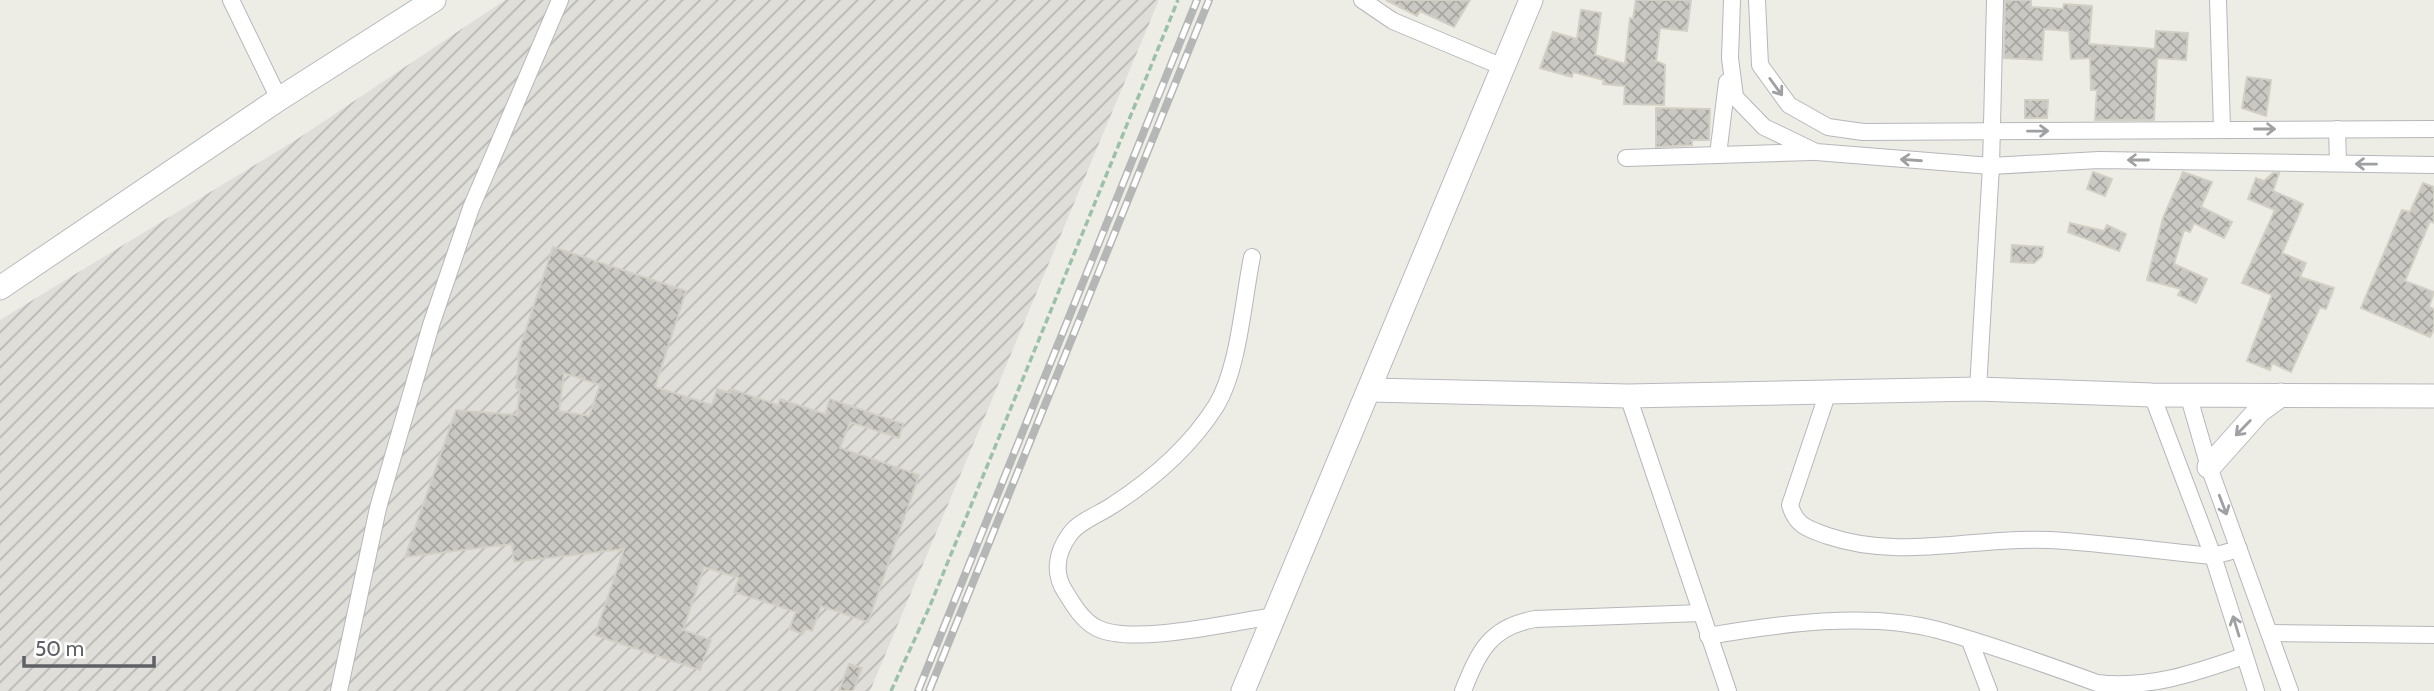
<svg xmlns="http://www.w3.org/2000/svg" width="2434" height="691" viewBox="0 0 2434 691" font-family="Cabin,sans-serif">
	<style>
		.industrial { fill: url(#industrial-furrows) }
		.building { fill: url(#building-cross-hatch); stroke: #d2cfc4; stroke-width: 2; fill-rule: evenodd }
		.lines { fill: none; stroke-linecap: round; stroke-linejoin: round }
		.street-casing { stroke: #b5b7bb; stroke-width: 18 }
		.secondary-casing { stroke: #b7b9be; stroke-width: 25 }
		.path { stroke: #9cc1a9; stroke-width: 3.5; stroke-dasharray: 7 3.5; stroke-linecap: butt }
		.street { stroke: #fff; stroke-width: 16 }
		.secondary { stroke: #fff; stroke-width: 23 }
		.rail-casing { stroke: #b5b6b6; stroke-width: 8 }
		.rail { stroke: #fff; stroke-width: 5; stroke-dasharray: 16; stroke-linecap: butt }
		.oneway { stroke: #9ea0a2 }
	</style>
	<defs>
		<pattern id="industrial-furrows" width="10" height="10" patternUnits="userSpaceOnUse" patternTransform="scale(1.75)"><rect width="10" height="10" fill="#e0ded9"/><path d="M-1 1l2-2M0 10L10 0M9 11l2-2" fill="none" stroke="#b9b7b4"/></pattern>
		<pattern id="building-cross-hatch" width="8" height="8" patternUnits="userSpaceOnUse" patternTransform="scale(1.75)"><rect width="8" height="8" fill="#cac8c2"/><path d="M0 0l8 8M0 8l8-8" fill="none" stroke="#a7a6a1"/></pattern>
	</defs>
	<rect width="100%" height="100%" fill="#eeede5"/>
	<path class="industrial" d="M 505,0 L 1159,0 L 870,691 L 0,691 L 0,320 L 299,138 Z"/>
	<g class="building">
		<path d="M 1386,0 L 1470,0 L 1454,27 L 1420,11 L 1417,16 Z"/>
		<path d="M 1636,0 L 1691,0 L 1687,31 L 1660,28 L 1656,61 L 1665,65 L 1664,105 L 1624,104 L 1625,86 L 1603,84 L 1604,80 L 1573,72 L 1572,77 L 1540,68 L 1553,32 L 1577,39 L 1581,10 L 1601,13 L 1595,55 L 1625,64 L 1630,18 L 1633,19 Z"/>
		<path d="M 2005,0 L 2031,0 L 2031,7 L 2063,9 L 2064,4 L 2092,6 L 2089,44 L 2155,49 L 2156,31 L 2188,33 L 2186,60 L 2157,58 L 2154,120 L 2095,120 L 2097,90 L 2091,90 L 2090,58 L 2071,59 L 2069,31 L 2044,29 L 2042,60 L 2004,58 Z"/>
		<path d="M 2247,77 L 2271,80 L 2266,116 L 2242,108 Z"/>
		<path d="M 2025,100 L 2048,100 L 2047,118 L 2025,118 Z"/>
		<path d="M 1656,108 L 1710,109 L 1709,140 L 1692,140 L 1692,145 L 1656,147 Z"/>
		<path d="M 2093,172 L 2112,179 L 2105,196 L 2087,189 Z"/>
		<path d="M 2183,172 L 2212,182 L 2201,207 L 2232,222 L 2224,238 L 2194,223 L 2190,232 L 2184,230 L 2174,264 L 2207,279 L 2196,303 L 2178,295 L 2181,289 L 2147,280 L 2163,218 Z"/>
		<path d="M 2273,173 L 2279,173 L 2273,191 L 2303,204 L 2282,253 L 2306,263 L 2300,277 L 2334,288 L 2326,309 L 2320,307 L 2291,372 L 2272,363 L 2270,370 L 2247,361 L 2272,295 L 2242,283 L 2275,210 L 2248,199 L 2256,178 L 2264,181 Z"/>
		<path d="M 2423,183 L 2434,187 L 2434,223 L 2430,221 L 2405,281 L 2434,292 L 2429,307 L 2434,309 L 2434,329 L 2430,337 L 2361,308 L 2402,210 L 2410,212 Z"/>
		<path d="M 2070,223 L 2104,231 L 2107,225 L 2126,234 L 2119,251 L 2068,232 Z"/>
		<path d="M 2012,245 L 2043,247 L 2042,256 L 2034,263 L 2011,262 Z"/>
		<path d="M 553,247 L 686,291 L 655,387 L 712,405 L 717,389 L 730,393 L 731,389 L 778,405 L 780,399 L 825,414 L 830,399 L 903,424 L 899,438 L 850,422 L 840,448 L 919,475 L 868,622 L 821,606 L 812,631 L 805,628 L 803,634 L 789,629 L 796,612 L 734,592 L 739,578 L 704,567 L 683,630 L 711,640 L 700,670 L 595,635 L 624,549 L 514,562 L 512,544 L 405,557 L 456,410 L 517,415 L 520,389 L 516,388 L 519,358 L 517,357 ZM 564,373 L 600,385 L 589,416 L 559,411 Z"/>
		<path d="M 849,664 L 862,668 L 853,691 L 839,691 Z"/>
	</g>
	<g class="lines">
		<defs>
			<g id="street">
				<path d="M 231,0 L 279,99"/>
				<path d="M 1362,0 L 1393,21 L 1503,67"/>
				<path d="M 1732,0 L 1730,58 L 1735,97 L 1764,127 L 1816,152 L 1991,166 L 2099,160 L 2434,165"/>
				<path d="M 1757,0 L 1760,65 L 1789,105 L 1828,127 L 1863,132 L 2434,129"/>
				<path d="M 2218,0 L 2222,128"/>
				<path d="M 2337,129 L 2338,163"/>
				<path d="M 1718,155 L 1727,82"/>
				<path d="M 1626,158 L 1812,152"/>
				<path d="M 1252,257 C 1243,301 1239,368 1216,406 C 1190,447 1153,479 1113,505 C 1100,514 1079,521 1070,534 C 1056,553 1053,574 1066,593 C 1074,606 1083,621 1097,628 C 1132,646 1233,622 1275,616"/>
				<path d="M 1978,389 L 1991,166 L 1995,0"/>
				<path d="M 1828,392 L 1790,505 C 1796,526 1808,529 1828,536 C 1902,561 1974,536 2049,540 C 2104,543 2159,551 2213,556 L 2239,549"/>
				<path d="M 2188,394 L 2209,467 L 2290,691"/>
				<path d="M 2152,395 L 2213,556 L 2256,691"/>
				<path d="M 1628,396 L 1728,691"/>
				<path d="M 2271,633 L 2434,635"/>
				<path d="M 1708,636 C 1778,624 1869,611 1938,630 C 1992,645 2045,664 2097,683 C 2150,689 2195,673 2244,656"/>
				<path d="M 1970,641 L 1989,691"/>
				<path d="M 339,691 L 378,508 L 431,325 L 471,208 L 560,0"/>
				<path d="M 1463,691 C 1479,651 1490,627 1535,619 L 1701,613"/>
			</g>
			<g id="secondary">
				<path d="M 0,288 L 279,99 L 434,0"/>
				<path d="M 1370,390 L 1628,396 L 1978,389 L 2152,395 L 2434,396"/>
				<path d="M 2209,467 L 2259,411 L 2281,395"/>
				<path d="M 1243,691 L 1531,0"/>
			</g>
		</defs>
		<use href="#street" class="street-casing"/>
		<use href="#secondary" class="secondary-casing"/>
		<path class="path" d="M 891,691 L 929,608 L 1178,0"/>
		<use href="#street" class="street"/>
		<use href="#secondary" class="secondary"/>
		<defs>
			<g id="rail">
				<path d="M 918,691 L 1197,0"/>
				<path d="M 929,691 L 1209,0"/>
			</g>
		</defs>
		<use href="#rail" class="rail-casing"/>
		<use href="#rail" class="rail"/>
	</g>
	<defs><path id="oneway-shaft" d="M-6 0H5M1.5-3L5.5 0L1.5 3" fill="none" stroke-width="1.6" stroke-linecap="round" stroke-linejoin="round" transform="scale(1.75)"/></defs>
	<g class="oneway">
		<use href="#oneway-shaft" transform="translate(1776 87) rotate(54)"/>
		<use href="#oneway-shaft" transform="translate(2265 129)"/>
		<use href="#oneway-shaft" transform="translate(2038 131) rotate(-1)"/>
		<use href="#oneway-shaft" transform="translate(1911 160) rotate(-176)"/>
		<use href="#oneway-shaft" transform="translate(2138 160) rotate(-180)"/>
		<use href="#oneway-shaft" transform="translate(2366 164) rotate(-179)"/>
		<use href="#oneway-shaft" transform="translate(2243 428) rotate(134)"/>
		<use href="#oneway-shaft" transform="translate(2223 505) rotate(69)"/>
		<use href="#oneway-shaft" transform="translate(2236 626) rotate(-107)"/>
	</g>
	<path d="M24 656v10h130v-10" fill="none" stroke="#5d6064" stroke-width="3.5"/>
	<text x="35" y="656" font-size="21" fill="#5d6064" stroke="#ffffff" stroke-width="5" paint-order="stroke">50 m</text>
</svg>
